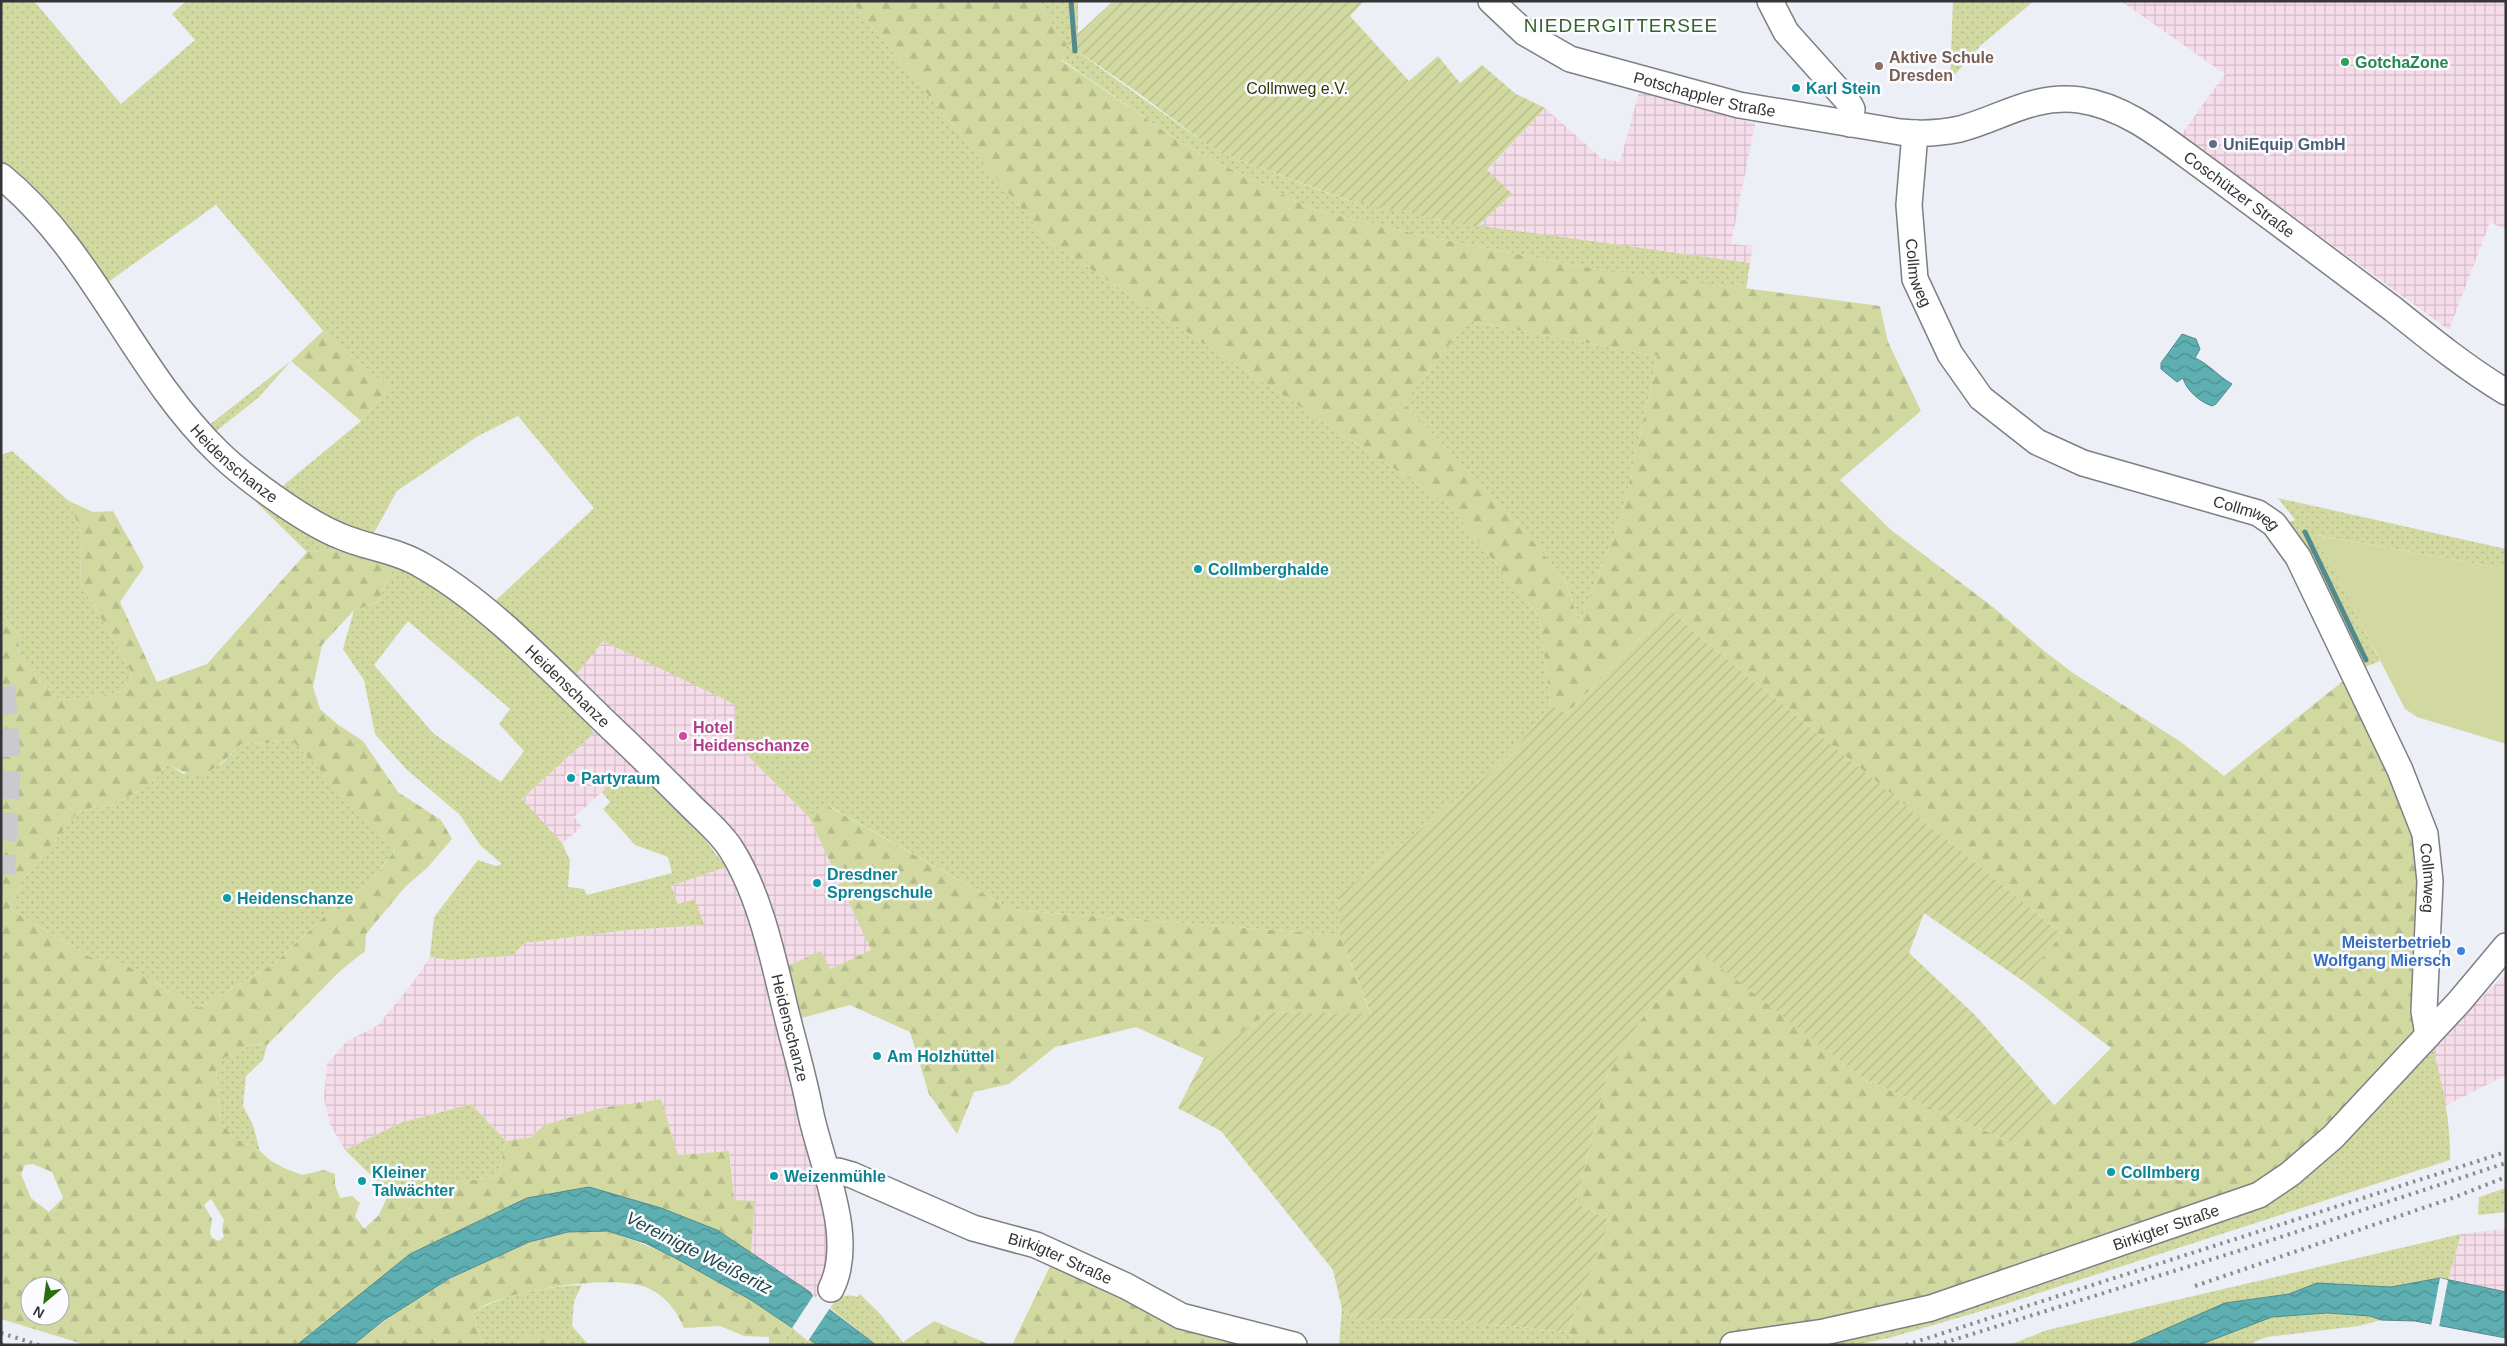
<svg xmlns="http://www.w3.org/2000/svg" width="2507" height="1346" viewBox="0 0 2507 1346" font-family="Helvetica,sans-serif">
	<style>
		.industrial { fill: url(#industrial-grid) }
		.grass { fill: url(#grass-dots); fill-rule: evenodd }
		.forest { fill: url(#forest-firs); fill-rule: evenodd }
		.park { fill: #d2d9a0 }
		.garden { fill: url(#garden-furrows) }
		.water { fill: url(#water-waves); stroke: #528a8d }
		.pier { fill: #edeff6 }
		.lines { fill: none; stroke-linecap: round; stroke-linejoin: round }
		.stream { stroke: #528a8d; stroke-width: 5 }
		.highway-tunnel { stroke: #c8cad0; stroke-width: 28; stroke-dasharray: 28 14; stroke-linecap: butt }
		.minor-casing { stroke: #7e7f86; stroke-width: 28 }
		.minor { stroke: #fff; stroke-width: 25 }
		.rail { stroke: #8c8d92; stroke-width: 4; stroke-dasharray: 2.5 5; stroke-linecap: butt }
		.leisure-dot { fill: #2e9e5b; stroke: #fbfcff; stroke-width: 2 }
		.education-dot { fill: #8d6e63; stroke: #fbfcff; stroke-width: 2 }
		.culture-dot { fill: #0f9aa8; stroke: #fbfcff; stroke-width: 2 }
		.service-dot { fill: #5c6f8a; stroke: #fbfcff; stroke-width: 2 }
		.hotel-dot { fill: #d1479c; stroke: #fbfcff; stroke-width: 2 }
		.shop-dot { fill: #3f7fe0; stroke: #fbfcff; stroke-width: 2 }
		.labels { text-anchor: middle; stroke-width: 5; stroke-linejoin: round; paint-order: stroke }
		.education-label { font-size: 16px; font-weight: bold; fill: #785e54; stroke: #fbfcff; text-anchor: start }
		.leisure-label { font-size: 16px; font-weight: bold; fill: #27864d; stroke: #fbfcff; text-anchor: start }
		.park-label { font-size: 16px; fill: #343708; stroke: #fbfcff }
		.culture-label { font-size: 16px; font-weight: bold; fill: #0d838f; stroke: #fbfcff; text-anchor: start }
		.street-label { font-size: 16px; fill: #353538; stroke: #fbfcff }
		.service-label { font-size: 16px; font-weight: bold; fill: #4e5e75; stroke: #fbfcff; text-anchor: start }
		.hotel-label { font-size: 16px; font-weight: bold; fill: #b23c85; stroke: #fbfcff; text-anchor: start }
		.shop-label { font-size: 16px; font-weight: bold; fill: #366cbe; stroke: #fbfcff; text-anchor: end }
		.water-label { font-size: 18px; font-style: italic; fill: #214749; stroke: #fbfcff }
		.quarter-label { font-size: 19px; letter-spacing: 1px; fill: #37632a; stroke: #fbfcff }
	</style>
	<defs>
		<pattern id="industrial-grid" width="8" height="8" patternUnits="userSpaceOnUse" patternTransform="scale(1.25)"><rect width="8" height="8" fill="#f5dde9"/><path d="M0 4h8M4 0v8" fill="none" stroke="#d3bec9"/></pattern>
		<pattern id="grass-dots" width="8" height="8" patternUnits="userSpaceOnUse" patternTransform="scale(1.25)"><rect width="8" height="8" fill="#d2d9a0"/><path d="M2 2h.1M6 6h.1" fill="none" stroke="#b5bb8b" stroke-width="1.8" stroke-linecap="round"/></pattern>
		<pattern id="forest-firs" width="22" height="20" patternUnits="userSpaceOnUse" patternTransform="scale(1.25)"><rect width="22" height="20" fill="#d2d9a0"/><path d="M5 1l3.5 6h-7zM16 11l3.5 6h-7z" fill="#b5bb8b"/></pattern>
		<pattern id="garden-furrows" width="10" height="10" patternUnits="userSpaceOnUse" patternTransform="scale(1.25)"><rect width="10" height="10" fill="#d2d9a0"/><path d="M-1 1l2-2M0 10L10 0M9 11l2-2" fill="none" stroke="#b5bb8b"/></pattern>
		<pattern id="water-waves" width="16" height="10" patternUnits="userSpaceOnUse" patternTransform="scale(1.25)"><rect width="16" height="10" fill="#5eafb2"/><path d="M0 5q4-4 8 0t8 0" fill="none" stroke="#4e8f92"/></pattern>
	</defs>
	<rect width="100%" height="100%" fill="#edeff6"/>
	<g class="industrial">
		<path d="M 2121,1 L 2506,1 L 2506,230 L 2490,222 L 2449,330 L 2181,135 L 2225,74 Z"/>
		<path d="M 1639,92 L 1755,124 L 1731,244 L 1753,246 L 1750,263 L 1477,227 L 1483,223 L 1487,171 L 1545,108 L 1601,158 L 1620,162 Z"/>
		<path d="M 603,640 L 736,705 L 735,743 L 809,817 L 871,950 L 830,969 L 784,968 L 766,909 L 655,758 L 639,774 L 631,773 L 613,782 L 574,817 L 582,827 L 562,843 L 522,799 L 593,734 L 591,726 L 572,680 Z"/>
		<path d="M 730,865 L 748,901 L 796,1098 L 804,1137 L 830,1227 L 827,1276 L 816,1298 L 810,1292 L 751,1253 L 755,1202 L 734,1200 L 729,1151 L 678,1155 L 661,1099 L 601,1108 L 544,1125 L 531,1137 L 506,1141 L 471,1104 L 400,1123 L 345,1150 L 330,1124 L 324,1098 L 327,1064 L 347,1041 L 377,1026 L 412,984 L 430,957 L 450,960 L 511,956 L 525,943 L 628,930 L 703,925 L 695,900 L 678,904 L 671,886 Z"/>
		<path d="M 2506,974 L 2506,1075 L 2445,1106 L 2432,1045 Z"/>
		<path d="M 2506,1229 L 2506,1292 L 2448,1280 L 2461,1234 Z"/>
	</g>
	<g class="grass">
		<path d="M 1,1 L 34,1 L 121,104 L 195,40 L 172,14 L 186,1 L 851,1 L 1048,241 L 1448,504 L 1539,617 L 1551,705 L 1506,760 L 1338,896 L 1340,935 L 1012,910 L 829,806 L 809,817 L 735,743 L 736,705 L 603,641 L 572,680 L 566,678 L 493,611 L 492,604 L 594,508 L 518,416 L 478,436 L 397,491 L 370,540 C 312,526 243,474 204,429 L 291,361 L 259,397 L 214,433 L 228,451 L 279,489 L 361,421 L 389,388 L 323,331 L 216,205 L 104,285 C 74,243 42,202 1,170 Z"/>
		<path d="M 1036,1 L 1078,1 L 1078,34 L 1067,44 L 1209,146 L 1250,164 L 1355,203 L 1366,200 L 1438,220 L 1750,263 L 1746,290 L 1584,267 L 1424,236 L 1315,210 L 1220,164 L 1174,138 L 1061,59 L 1067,44 Z"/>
		<path d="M 1953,1 L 2034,1 L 1981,45 L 1950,80 Z"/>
		<path d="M 1468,321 L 1658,356 L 1622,514 L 1579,624 L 1567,584 L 1529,536 L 1404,403 Z"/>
		<path d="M 12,451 L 69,501 L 82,536 L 80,580 L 132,674 L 125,690 L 98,697 L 59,700 L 18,656 L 19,635 L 1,613 L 1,455 Z"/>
		<path d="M 238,479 L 359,548 L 307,552 L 258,504 Z"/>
		<path d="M 2278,498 L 2506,549 L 2506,569 L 2317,535 L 2380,661 L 2363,668 L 2289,522 L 2295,520 Z"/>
		<path d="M 397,559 L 424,573 L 529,663 L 591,726 L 593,734 L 522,799 L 562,843 L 570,860 L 568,887 L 584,889 L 587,895 L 672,873 L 668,857 L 635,845 L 603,809 L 610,802 L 602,792 L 622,775 L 639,774 L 696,828 L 726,867 L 671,886 L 678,904 L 695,899 L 704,925 L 628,930 L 525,943 L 511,956 L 450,960 L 430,957 L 434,917 L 478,860 L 496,866 L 502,864 L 480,845 L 460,815 L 406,769 L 375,734 L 364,680 L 343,649 L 354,610 L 377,603 ZM 408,621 L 510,709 L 499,724 L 524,751 L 501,782 L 433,733 L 374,665 Z"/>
		<path d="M 291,739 L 395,849 L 375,877 L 347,902 L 326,915 L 275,963 L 199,1008 L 124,964 L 90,957 L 10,909 L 23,879 L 76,815 L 90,808 L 110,806 L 150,785 L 168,763 L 183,774 L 222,764 L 243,742 L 262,744 Z"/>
		<path d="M 253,1044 L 267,1045 L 263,1060 L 246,1076 L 243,1106 L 253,1125 L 260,1151 L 233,1137 L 220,1121 L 216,1070 L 224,1058 Z"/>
		<path d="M 2432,1045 C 2442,1081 2451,1123 2450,1160 L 2002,1305 L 1889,1338 L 1856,1345 L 1733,1345 Z"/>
		<path d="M 471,1104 L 506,1141 L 498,1176 L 389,1193 L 345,1150 L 400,1123 Z"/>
		<path d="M 2506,1188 L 2506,1212 L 2478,1215 L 2479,1197 Z"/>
		<path d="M 2461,1234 L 2448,1280 L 2440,1278 L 2391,1287 L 2317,1283 L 2290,1294 L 2225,1303 L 2129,1345 L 2009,1345 L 2047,1330 Z"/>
		<path d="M 582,1285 L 574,1301 L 572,1326 L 589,1345 L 559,1345 L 560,1342 L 492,1345 L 481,1339 L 473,1313 C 504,1293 546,1287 582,1285 Z"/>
		<path d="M 860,1294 L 882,1316 L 905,1345 L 876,1345 L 830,1308 C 837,1298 845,1293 857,1297 Z"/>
		<path d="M 1342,1309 L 1364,1320 L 1442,1319 L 1567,1332 L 1581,1345 L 1339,1345 Z"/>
		<path d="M 2327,1313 L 2370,1316 L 2381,1320 L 2359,1326 L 2267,1337 L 2247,1345 L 2199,1345 L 2272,1317 Z"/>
		<path d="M 793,1326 L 818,1345 L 781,1345 Z"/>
	</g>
	<g class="forest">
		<path d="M 851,1 L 1036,1 L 1067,44 L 1061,60 L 1174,138 L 1220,164 L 1315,210 L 1424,236 L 1584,267 L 1880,306 L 1888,342 L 1921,411 L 1840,480 L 1891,530 L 1993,607 L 2043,650 L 2073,673 L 2181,742 L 2224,776 L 2347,678 L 2416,840 L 2428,1026 L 2290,1174 L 1931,1308 L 1733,1345 L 1581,1345 L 1567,1332 L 1610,1220 L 1576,1203 L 1607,1075 L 1642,1018 L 1701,951 L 1866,1080 L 2016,1144 L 2111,1048 L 2023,981 L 2062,934 L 1693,631 L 1670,608 L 1565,715 L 1551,705 L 1539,617 L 1448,504 L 1048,241 ZM 1468,321 L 1658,356 L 1622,514 L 1579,624 L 1567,584 L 1529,536 L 1404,403 Z"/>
		<path d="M 323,331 L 389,388 L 361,421 L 291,361 Z"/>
		<path d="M 69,501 L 93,512 L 113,511 L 144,567 L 120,602 L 157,682 L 207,664 L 307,552 L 359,548 L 397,559 L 377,603 L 354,610 L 322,645 L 313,687 L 320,709 L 337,724 L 363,741 L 398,792 L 441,820 L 452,839 L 428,867 L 405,887 L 366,934 L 365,951 L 340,971 L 267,1045 L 253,1044 L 224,1058 L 216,1070 L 220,1121 L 233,1137 L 260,1151 L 271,1161 L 284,1168 L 302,1175 L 324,1170 L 335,1174 L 335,1185 L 340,1198 L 352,1196 L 360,1203 L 355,1216 L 364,1229 L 379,1215 L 389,1193 L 498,1176 L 506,1141 L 531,1137 L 544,1125 L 601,1108 L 661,1099 L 678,1155 L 729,1151 L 734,1200 L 755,1201 L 751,1253 L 717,1230 L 661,1208 L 527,1198 L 410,1254 L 297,1345 L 86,1345 L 1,1319 L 1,613 L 19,635 L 18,656 L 59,700 L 98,697 L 125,690 L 132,674 L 80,580 L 82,536 ZM 291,739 L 395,850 L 375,877 L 347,902 L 326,915 L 275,963 L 199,1008 L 124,964 L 90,957 L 10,909 L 23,879 L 76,815 L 90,808 L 110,806 L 150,785 L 168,763 C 202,788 218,767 243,742 L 262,744 ZM 33,1164 L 52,1172 L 63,1198 L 49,1212 L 31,1198 L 21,1174 L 25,1165 ZM 211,1199 L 224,1220 L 222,1228 L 224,1237 L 219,1241 L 212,1238 L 210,1233 L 212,1219 L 204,1205 ZM 30,1286 L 60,1286 L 60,1316 L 30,1316 Z"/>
		<path d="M 828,806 L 1012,910 L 1340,935 L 1371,1015 L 1270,1012 L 1204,1058 L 1136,1027 L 1055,1047 L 1009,1084 L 974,1092 L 957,1134 L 929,1094 L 910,1032 L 850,1005 L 798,1019 L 784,968 L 821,951 L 830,969 L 871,950 L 809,817 Z"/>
		<path d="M 608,1231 C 674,1253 735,1289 793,1326 L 781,1345 L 769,1345 L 769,1337 L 744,1336 L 720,1326 L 684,1328 C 677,1312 668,1299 652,1290 C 621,1272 523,1289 490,1303 C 484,1305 478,1310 473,1313 L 481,1339 L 492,1345 L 353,1345 C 410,1299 494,1246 566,1233 C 580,1230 595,1231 608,1231 Z"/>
		<path d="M 1056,1254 L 1126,1286 L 1294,1345 L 1012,1345 Z"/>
		<path d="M 934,1321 L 991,1345 L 905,1345 L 903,1342 Z"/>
		<path d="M 529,1334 L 550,1335 L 560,1342 L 559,1345 L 508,1345 L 520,1344 Z"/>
	</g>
	<path class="park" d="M 2316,535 L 2506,569 L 2506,744 L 2417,717 L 2405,709 Z"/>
	<g class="garden">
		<path d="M 1113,1 L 1364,1 L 1350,16 L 1409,81 L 1438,56 L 1460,83 L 1482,65 L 1516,94 L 1545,108 L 1487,170 L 1512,194 L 1477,227 L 1429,218 L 1395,208 L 1393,211 L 1370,206 L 1366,200 L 1356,203 L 1250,164 L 1209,146 L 1137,92 L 1067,44 Z"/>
		<path d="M 1670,608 L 1693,631 L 2062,934 L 2023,981 L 1924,913 L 1909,953 L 1975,1015 L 2055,1106 L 2016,1144 L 1866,1080 L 1700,952 L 1642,1018 L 1607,1075 L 1576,1203 L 1610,1220 L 1567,1332 L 1442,1319 L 1364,1320 L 1342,1309 L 1333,1270 L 1221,1131 L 1178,1108 L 1204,1058 L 1270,1012 L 1371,1014 L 1340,935 L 1338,896 L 1506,760 L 1551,705 L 1566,714 Z"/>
	</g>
	<g class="water">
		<path d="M 2182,334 L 2196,339 L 2200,349 L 2195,358 C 2209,364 2219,377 2232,384 L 2216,404 L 2212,406 C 2200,402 2186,390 2183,378 L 2177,382 L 2161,369 L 2161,363 Z"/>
		<path d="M 589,1187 L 661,1208 L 717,1230 L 810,1292 L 813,1297 L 876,1345 L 818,1345 L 751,1300 L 677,1259 L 645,1243 L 608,1231 L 568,1232 L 529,1242 L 450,1278 L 384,1320 L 353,1345 L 297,1345 L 410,1254 L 527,1198 Z"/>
		<path d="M 2440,1278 L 2506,1292 L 2506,1338 L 2415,1321 L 2381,1320 L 2370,1316 L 2327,1313 L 2272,1317 L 2199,1345 L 2129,1345 L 2225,1303 L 2289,1294 L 2317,1283 L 2391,1287 Z"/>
	</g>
	<g class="pier">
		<path d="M 2440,1278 L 2448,1280 L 2439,1327 L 2431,1326 Z"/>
		<path d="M 813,1296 L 830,1308 L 808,1341 L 792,1328 Z"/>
	</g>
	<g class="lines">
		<g class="stream">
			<path d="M 1071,1 L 1075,51"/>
			<path d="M 2305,532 L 2366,660"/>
		</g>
		<path class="highway-tunnel" d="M 1,687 L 7,760 L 1,874"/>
		<defs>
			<g id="minor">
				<path id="s1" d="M 1491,1 L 1525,33 L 1570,59 L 1739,105 L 1900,132 C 1918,134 1941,133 1960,129 C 2002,118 2032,94 2080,100 C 2130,107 2171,145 2211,173 C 2272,218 2332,263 2393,309 C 2429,338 2466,368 2506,392"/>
				<path d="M 1770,1 L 1786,32 L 1847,100 L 1852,109 L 1850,124"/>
				<path id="s2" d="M 1915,133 L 1909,205 L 1915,279 L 1950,354 L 1981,398 L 2037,442 L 2083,463 L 2258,513 L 2274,524 L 2298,557 L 2400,770 L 2425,834 L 2430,881 L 2424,1011 L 2428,1035"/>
				<path id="s3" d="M 1,176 C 94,252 133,370 219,453 C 246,479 305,522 340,536 C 367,548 397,550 423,566 C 494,606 563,683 623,739 C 646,761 669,784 691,806 C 705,820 721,833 731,849 C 761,896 774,963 787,1016 C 795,1048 804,1078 810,1110 C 820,1162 857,1237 831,1289"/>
				<path id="s4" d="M 826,1171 L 838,1171 L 852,1175 L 973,1228 L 1036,1245 L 1126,1286 L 1181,1316 L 1294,1345"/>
				<path id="s5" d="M 1733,1345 L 1824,1332 L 1931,1308 L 2259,1195 L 2290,1174 L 2333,1137 L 2459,1002 L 2506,946"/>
			</g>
		</defs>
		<use href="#minor" class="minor-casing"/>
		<use href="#minor" class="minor"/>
		<g class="rail">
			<path d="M 2195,1286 L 2455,1197 L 2506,1177"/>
			<path d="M 1,1333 L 39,1345"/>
			<path d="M 1,1344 L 3,1345"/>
			<path d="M 1906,1345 L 2506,1152"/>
			<path d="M 1937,1345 L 2235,1252 L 2506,1163"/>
		</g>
	</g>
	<circle class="leisure-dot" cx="2345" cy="62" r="5"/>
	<circle class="education-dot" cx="1879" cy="66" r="5"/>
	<g class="culture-dot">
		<circle cx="1796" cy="88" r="5"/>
		<circle cx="1198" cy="569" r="5"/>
		<circle cx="571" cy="778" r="5"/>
		<circle cx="817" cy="883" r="5"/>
		<circle cx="227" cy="898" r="5"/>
		<circle cx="877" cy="1056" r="5"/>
		<circle cx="2111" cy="1172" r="5"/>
		<circle cx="774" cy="1176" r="5"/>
		<circle cx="362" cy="1181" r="5"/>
	</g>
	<circle class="service-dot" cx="2213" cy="144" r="5"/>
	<circle class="hotel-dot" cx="683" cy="736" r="5"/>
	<circle class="shop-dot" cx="2461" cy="951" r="5"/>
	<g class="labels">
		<g class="education-label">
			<text x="1889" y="63">Aktive Schule<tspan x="1889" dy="18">Dresden</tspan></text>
		</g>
		<g class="leisure-label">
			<text x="2355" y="68">GotchaZone</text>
		</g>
		<g class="park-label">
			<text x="1297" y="94">Collmweg e.V.</text>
		</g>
		<g class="culture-label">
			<text x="1806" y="94">Karl Stein</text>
			<text x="1208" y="575">Collmberghalde</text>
			<text x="581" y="784">Partyraum</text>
			<text x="827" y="880">Dresdner<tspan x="827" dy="18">Sprengschule</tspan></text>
			<text x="237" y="904">Heidenschanze</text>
			<text x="887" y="1062">Am Holzhüttel</text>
			<text x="372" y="1178">Kleiner<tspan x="372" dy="18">Talwächter</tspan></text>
			<text x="2121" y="1178">Collmberg</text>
			<text x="784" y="1182">Weizenmühle</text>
		</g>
		<g class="street-label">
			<text dy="6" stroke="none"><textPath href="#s1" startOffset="238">Potschappler Straße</textPath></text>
			<text dy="6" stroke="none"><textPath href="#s1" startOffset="809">Coschützer Straße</textPath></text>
			<text dy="6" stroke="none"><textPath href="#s2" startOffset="141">Collmweg</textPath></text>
			<text dy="6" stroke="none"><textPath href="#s3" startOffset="372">Heidenschanze</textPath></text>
			<text dy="6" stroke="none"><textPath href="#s2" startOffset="576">Collmweg</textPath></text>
			<text dy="6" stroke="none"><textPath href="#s3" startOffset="778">Heidenschanze</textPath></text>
			<text dy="6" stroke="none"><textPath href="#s2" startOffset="996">Collmweg</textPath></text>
			<text dy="6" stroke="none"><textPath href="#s3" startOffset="1198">Heidenschanze</textPath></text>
			<text dy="6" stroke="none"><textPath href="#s5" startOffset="450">Birkigter Straße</textPath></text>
			<text dy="6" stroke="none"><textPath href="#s4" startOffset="251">Birkigter Straße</textPath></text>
		</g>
		<g class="service-label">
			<text x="2223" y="150">UniEquip GmbH</text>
		</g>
		<g class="hotel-label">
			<text x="693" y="733">Hotel<tspan x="693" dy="18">Heidenschanze</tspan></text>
		</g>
		<g class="shop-label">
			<text x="2451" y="948">Meisterbetrieb<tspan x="2451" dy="18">Wolfgang Miersch</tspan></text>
		</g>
		<g class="water-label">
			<text transform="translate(699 1253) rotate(27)" y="6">Vereinigte Weißeritz</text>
		</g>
		<g class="quarter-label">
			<text x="1621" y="32">NIEDERGITTERSEE</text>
		</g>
	</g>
	<rect width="2507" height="1346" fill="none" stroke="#353538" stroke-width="5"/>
	<g transform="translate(45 1301) rotate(209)"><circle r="24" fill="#fbfcff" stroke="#acacaf"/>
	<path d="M0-4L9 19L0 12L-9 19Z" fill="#2a6f0d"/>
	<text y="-8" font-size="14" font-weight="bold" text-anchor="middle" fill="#353538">N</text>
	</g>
</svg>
